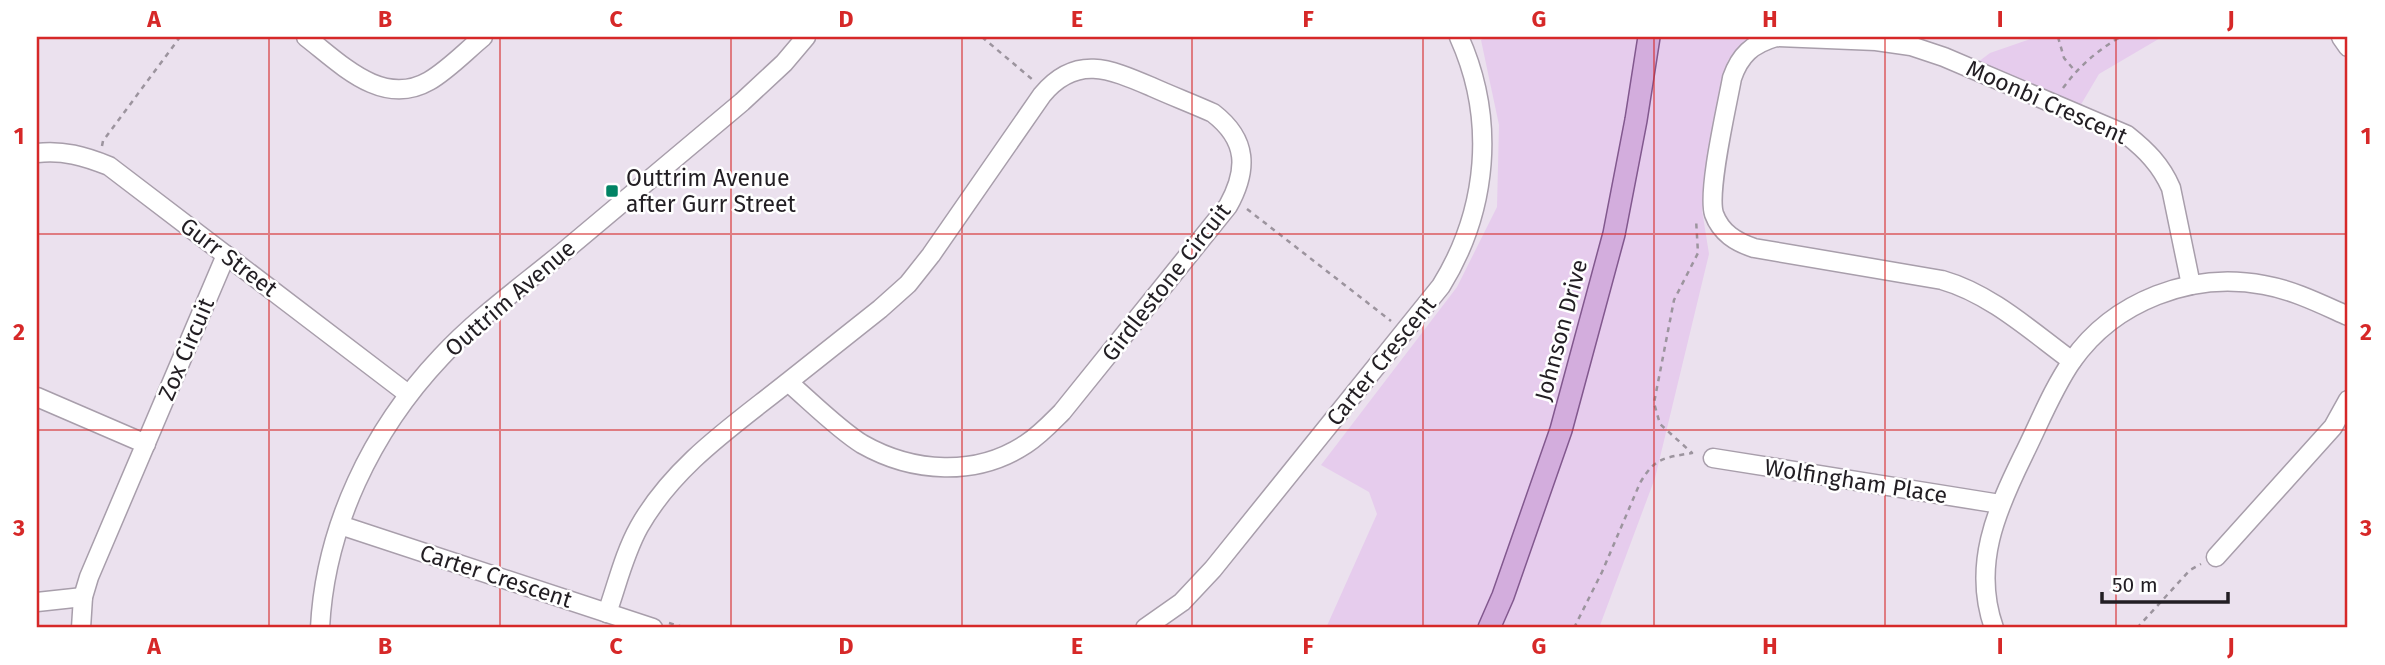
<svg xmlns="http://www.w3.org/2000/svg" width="2385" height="665" viewBox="0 0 2385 665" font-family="'Fira Sans',sans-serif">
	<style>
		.green { fill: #e6cced }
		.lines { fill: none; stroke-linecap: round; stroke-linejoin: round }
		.minor-casing { stroke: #a89eab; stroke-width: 21 }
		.major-casing { stroke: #82588e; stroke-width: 24 }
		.path { stroke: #9c949e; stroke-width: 2.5; stroke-dasharray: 5 5; stroke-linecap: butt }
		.minor { stroke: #fff; stroke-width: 18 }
		.major { stroke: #d3addd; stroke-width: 21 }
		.grid { fill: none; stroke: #d62828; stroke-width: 2; stroke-opacity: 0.55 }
		.poi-dot { fill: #018364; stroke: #fff; stroke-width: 2.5 }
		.labels { text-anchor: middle; stroke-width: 5; stroke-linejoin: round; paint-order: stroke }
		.street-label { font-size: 23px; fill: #221e23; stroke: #fff }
		.poi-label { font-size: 23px; fill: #221e23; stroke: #fff; text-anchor: start }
		.neatline { fill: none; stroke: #d62828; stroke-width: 2.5 }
		.grid-label { font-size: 23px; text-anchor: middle; font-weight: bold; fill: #d62828 }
	</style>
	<rect width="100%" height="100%" fill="#ebe1ee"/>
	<g class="green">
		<path d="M 1486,37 L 1750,37 L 1728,60 L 1702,210 L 1709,254 L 1655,478 L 1599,628 L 1326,628 L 1377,514 L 1369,492 L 1321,465 L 1457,287 L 1497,207 L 1499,125 L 1481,40 Z"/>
		<path d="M 2036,37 L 2162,37 L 2099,74 L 2076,113 L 1970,68 L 1990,53 Z"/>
	</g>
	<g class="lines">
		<defs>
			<g id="minor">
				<path d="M 306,37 C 340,63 382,108 429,81 C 448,70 466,51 483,37"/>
				<path d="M 2341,37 L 2348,47"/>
				<path d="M 37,153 C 63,150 84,156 109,166 L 408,394"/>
				<path d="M 2072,361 C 2031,331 1991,294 1942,280 L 1754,248 C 1736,242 1721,233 1714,214 C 1707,191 1727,106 1732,78 C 1740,55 1752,44 1776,37 L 1876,41 L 1911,46 L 1944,57 L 2127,135 C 2146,150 2161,165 2171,188 L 2191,285"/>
				<path d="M 37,397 L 146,444"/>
				<path d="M 1713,458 L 2000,504"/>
				<path d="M 340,525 L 653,628"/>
				<path d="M 2216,557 L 2333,427 L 2348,400"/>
				<path d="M 37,602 L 83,597"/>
				<path d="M 607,613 C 617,585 624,554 639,527 C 674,465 733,426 788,382 C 809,400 839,430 862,444 C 913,473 976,477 1026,444 C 1040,435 1051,423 1062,412 L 1228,206 C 1248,170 1248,140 1213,113 C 1193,104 1172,96 1152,87 C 1110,69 1076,54 1042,95 L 931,255 L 908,284 L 880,309 L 788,382"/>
				<path d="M 81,628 L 83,597 L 89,577 L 226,255"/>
				<path d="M 320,628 C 325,527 372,430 441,357 C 477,318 522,286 562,253 C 622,203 682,153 742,102 L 784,63 L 806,37"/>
				<path d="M 1145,628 L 1182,602 L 1213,569 L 1441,286 C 1488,210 1496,119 1459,37"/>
				<path d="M 1994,628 C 1972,566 1996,511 2023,456 C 2039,424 2052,390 2072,361 C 2114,301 2192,271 2264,285 C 2293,290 2321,304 2348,316"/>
			</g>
			<path id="major" d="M 1489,628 L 1503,596 L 1561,430 L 1614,234 L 1636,120 L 1649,37"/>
		</defs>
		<use href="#minor" class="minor-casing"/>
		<use href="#major" class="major-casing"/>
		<g class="path">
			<path d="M 982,37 L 1033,80"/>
			<path d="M 2058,37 L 2064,58 L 2075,71"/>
			<path d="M 2063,88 C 2079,66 2097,51 2120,37"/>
			<path d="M 102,146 L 103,141 L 180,37"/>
			<path d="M 1247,209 L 1391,321"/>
			<path d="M 669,623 L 686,628"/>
			<path d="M 1574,628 L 1602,572 L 1640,483 C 1655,457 1664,458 1692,453 L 1660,424 L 1654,403 L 1674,300 L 1698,253 L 1696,219"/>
			<path d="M 2137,628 L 2190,570 L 2201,564"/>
		</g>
		<use href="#minor" class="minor"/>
		<use href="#major" class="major"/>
	</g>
	<path class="grid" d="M 269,37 L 269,628M 500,37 L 500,628M 731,37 L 731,628M 962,37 L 962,628M 1192,37 L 1192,628M 1423,37 L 1423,628M 1654,37 L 1654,628M 1885,37 L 1885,628M 2116,37 L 2116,628M 37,234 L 2348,234M 37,430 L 2348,430"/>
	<rect class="poi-dot" x="605" y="184" width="14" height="14" rx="3.5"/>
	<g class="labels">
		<g class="street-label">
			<text transform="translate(2047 102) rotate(24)" y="8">Moonbi Crescent</text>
			<text transform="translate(229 257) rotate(37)" y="8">Gurr Street</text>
			<text transform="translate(1166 282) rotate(-52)" y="8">Girdlestone Circuit</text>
			<text transform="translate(510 298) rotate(-41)" y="8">Outtrim Avenue</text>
			<text transform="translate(1561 330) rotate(-75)" y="8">Johnson Drive</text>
			<text transform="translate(186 349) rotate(-67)" y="8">Zox Circuit</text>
			<text transform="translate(1381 361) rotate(-51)" y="8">Carter Crescent</text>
			<text transform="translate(1856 481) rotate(9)" y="8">Wolfingham Place</text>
			<text transform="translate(496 576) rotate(18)" y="8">Carter Crescent</text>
		</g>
		<g class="poi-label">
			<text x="626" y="186">Outtrim Avenue<tspan x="626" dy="26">after Gurr Street</tspan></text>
		</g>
	</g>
	<rect width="2385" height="665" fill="none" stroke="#ffffff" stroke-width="77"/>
	<path d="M2102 592v10h126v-10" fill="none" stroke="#221e23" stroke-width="3.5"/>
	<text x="2112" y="592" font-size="21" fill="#221e23" stroke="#ffffff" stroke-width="5" paint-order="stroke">50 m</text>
	<rect x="38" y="38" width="2308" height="588" class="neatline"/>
	<g class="grid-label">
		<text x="154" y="27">A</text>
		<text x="385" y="27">B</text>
		<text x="616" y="27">C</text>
		<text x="846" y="27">D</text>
		<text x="1077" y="27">E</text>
		<text x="1308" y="27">F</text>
		<text x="1539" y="27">G</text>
		<text x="1770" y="27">H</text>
		<text x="2000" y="27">I</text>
		<text x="2231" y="27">J</text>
		<text x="19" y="144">1</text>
		<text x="2366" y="144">1</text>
		<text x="19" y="340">2</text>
		<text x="2366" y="340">2</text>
		<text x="19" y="536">3</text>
		<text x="2366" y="536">3</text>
		<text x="154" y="654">A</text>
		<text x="385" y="654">B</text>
		<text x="616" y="654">C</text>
		<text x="846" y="654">D</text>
		<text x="1077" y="654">E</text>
		<text x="1308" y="654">F</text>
		<text x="1539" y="654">G</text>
		<text x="1770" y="654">H</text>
		<text x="2000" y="654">I</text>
		<text x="2231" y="654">J</text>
	</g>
</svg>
